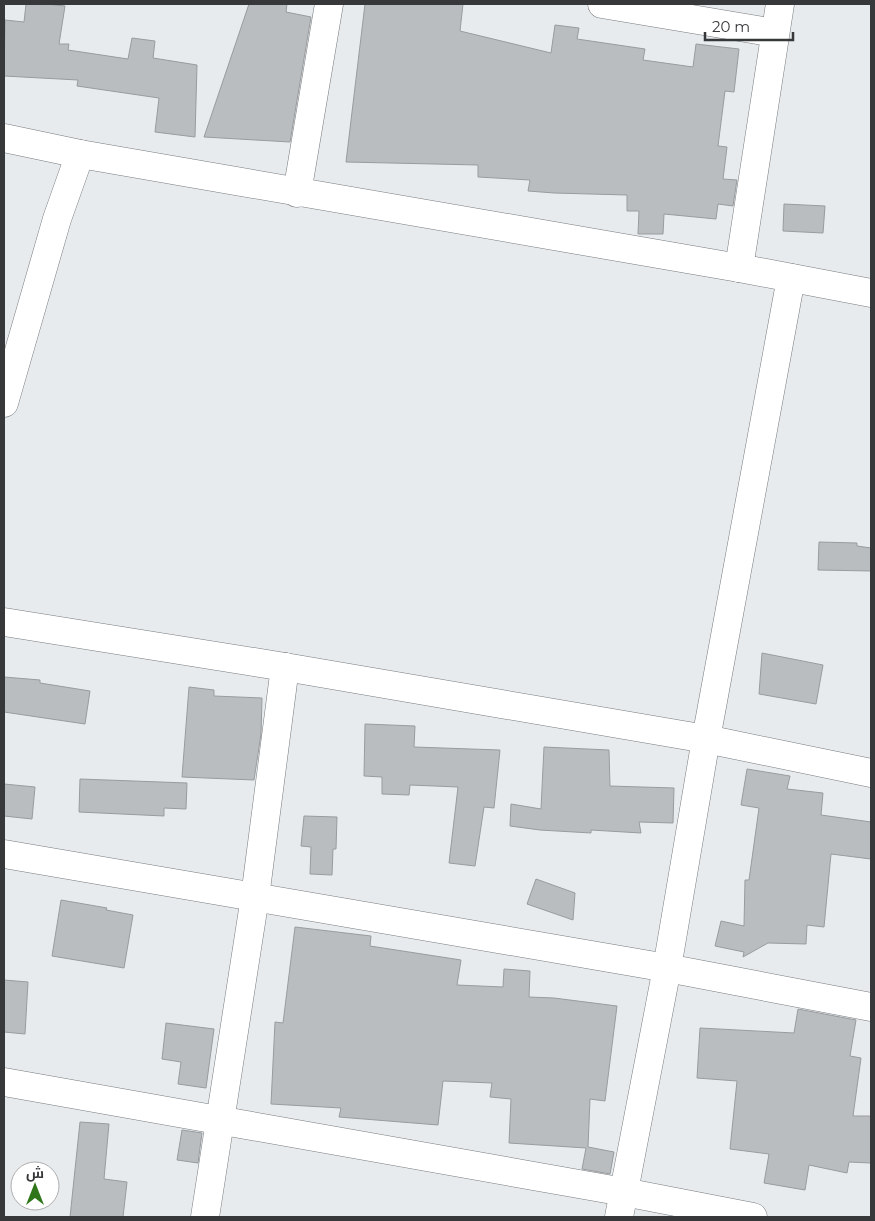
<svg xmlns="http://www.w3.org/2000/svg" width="875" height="1221" viewBox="0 0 875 1221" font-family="Montserrat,Cairo,sans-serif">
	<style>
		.building { fill: #babdc0; stroke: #999c9f }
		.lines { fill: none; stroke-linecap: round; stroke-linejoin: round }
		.street-casing { stroke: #787b7e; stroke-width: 29 }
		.street { stroke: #fff; stroke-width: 28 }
	</style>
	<rect width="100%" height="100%" fill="#e7ebee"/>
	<g class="building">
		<path d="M 26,4 L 47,4 L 65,6 L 59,44 L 69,44 L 68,50 L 128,59 L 132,38 L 155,41 L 153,58 L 197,65 L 195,137 L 155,132 L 159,98 L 77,86 L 78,80 L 4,76 L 5,20 L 24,22 Z"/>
		<path d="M 249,4 L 287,4 L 286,12 L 311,17 L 290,142 L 204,137 Z"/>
		<path d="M 365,4 L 463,4 L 460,31 L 551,53 L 555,25 L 579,28 L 577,39 L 645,49 L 643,60 L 693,67 L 696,44 L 739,49 L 734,92 L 725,91 L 718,146 L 727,147 L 723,179 L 737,180 L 733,206 L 718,204 L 716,219 L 664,214 L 663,234 L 638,234 L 639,211 L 627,211 L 627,195 L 554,193 L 528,191 L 530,180 L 478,177 L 478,165 L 346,162 Z"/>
		<path d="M 784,204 L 825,206 L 823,233 L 783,231 Z"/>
		<path d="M 819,542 L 857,543 L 857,546 L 871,548 L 871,571 L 818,570 Z"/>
		<path d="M 762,653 L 823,665 L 816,704 L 759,694 Z"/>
		<path d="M 4,677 L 40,680 L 40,683 L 90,691 L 85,724 L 4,712 Z"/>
		<path d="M 189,687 L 214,690 L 214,696 L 262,698 L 261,734 L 254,780 L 182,777 Z"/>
		<path d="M 365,724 L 415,726 L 414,747 L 500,750 L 494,808 L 484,807 L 475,866 L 449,863 L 458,787 L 410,785 L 409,795 L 382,794 L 382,777 L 364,776 Z"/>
		<path d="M 544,747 L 609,750 L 610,786 L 674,788 L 673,823 L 639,822 L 641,833 L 591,830 L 591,833 L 540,830 L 510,826 L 511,804 L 541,809 Z"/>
		<path d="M 747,769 L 790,776 L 787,789 L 823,793 L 821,815 L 871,822 L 871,859 L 831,854 L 824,927 L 807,925 L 806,944 L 768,943 L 743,957 L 744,952 L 715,946 L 721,921 L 744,926 L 745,880 L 749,880 L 759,808 L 741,805 Z"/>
		<path d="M 80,779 L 187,783 L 186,809 L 164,808 L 164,816 L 79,812 Z"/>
		<path d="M 4,784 L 35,787 L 32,819 L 4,816 Z"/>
		<path d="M 304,816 L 337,817 L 336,849 L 333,849 L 332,875 L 310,874 L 311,847 L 301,846 Z"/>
		<path d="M 536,879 L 575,893 L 573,920 L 527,904 Z"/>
		<path d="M 61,900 L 107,908 L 106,910 L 133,915 L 124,968 L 52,956 Z"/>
		<path d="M 295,927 L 371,936 L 370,946 L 461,960 L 457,985 L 503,987 L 504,969 L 530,971 L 529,997 L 554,998 L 617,1006 L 605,1101 L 590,1099 L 588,1147 L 614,1152 L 610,1174 L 582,1169 L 586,1148 L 509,1143 L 511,1099 L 490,1097 L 492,1083 L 443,1081 L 438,1125 L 339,1117 L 341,1108 L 271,1104 L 275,1022 L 283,1023 Z"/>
		<path d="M 4,980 L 28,982 L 25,1034 L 4,1032 Z"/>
		<path d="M 798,1009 L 856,1020 L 850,1056 L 861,1058 L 853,1116 L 871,1116 L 871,1163 L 849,1162 L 847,1173 L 809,1165 L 805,1190 L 764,1183 L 769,1154 L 730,1149 L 737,1081 L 697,1078 L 700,1028 L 794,1033 Z"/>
		<path d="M 166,1023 L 214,1029 L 206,1088 L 178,1084 L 181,1062 L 162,1059 Z"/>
		<path d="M 80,1122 L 109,1124 L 104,1179 L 127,1182 L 123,1217 L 70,1217 Z"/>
		<path d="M 182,1130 L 202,1133 L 198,1163 L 177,1160 Z"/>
	</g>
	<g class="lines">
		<defs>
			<g id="street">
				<path d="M 602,4 L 775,33"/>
				<path d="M 4,138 L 80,154 L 739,268 L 871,293"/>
				<path d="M 297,193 L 329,4"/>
				<path d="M 739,268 L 780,4"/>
				<path d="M 4,403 L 57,219 L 80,154"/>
				<path d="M 4,622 L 285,667 L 706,739 L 871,773"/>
				<path d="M 4,854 L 667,968 L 871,1007"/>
				<path d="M 4,1082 L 624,1192 L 753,1217"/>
				<path d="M 205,1217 L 255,897 L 285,667"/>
				<path d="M 619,1217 L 667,968 L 706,739 L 791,278"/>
			</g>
		</defs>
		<use href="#street" class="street-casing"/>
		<use href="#street" class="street"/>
	</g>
	<rect width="875" height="1221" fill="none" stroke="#37383a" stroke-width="10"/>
	<g transform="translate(35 1186)"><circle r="24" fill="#ffffff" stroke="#afafb0"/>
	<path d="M0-4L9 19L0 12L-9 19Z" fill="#2e7619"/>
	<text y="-8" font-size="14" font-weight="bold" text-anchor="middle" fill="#37383a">ش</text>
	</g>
	<path d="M705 32v8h88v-8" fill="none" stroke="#37383a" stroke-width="2.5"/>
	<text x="712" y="32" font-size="15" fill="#37383a" stroke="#ffffff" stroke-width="4" paint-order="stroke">20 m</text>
</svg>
